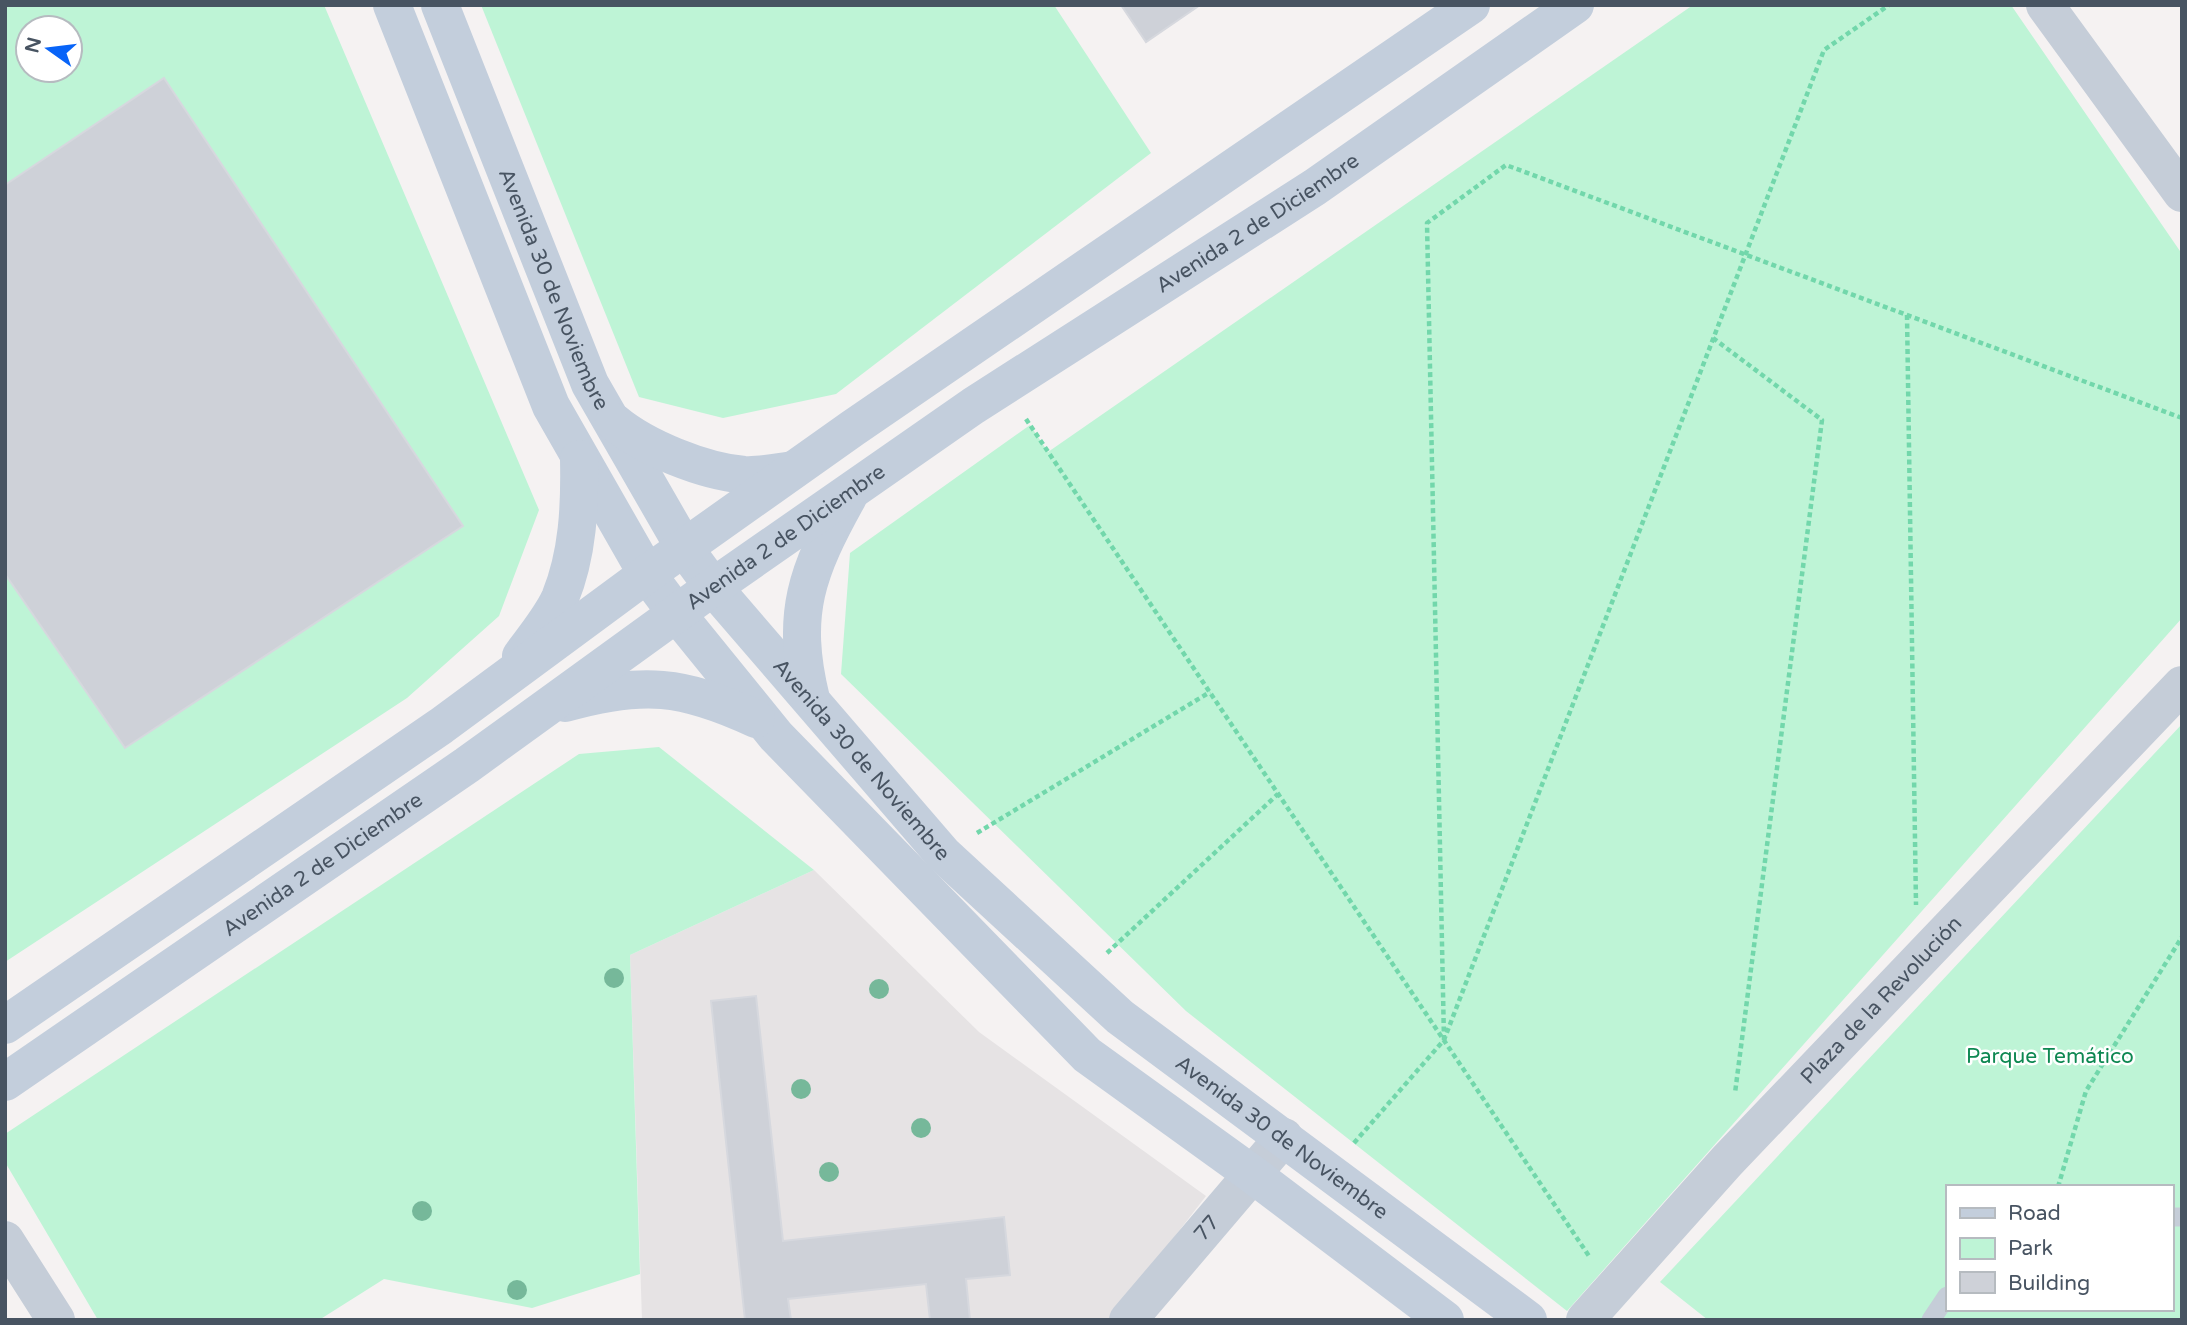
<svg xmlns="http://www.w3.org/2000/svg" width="2187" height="1325" viewBox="0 0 2187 1325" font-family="'Varela Round',sans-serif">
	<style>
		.education { fill: #e6e3e4 }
		.green { fill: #bef4d6; fill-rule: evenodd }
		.building { fill: #ced1d8; stroke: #d6d8de; stroke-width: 2 }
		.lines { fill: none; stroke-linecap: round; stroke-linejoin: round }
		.path { stroke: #72d7ab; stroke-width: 4.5; stroke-dasharray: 5 3.5; stroke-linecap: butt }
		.lane { stroke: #c5cdd8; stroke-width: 19 }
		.street { stroke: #c5cdd8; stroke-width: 38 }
		.secondary { stroke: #c3cedc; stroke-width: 38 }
		.tree { fill: #76b89a }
		.labels { text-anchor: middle; stroke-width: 5; stroke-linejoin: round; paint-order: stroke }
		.street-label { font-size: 21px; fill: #485462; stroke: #fff }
		.park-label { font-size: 21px; fill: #0e8852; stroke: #fff }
	</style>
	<rect width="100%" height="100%" fill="#f5f2f2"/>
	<path class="education" d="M 814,870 L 979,1032 L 1206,1196 L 1110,1320 L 642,1320 L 630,955 Z"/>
	<g class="green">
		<path d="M 5,5 L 324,5 L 539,510 L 499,616 L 407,698 L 5,962 ZM 28,28 L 70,28 L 70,70 L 28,70 Z"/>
		<path d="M 481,5 L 1054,5 L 1151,153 L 836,394 L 723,418 L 639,397 Z"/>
		<path d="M 1693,5 L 2011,5 L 2182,254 L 2182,618 L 1567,1311 L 1186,1011 L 841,674 L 850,553 L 1030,425 L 1048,452 Z"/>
		<path d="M 2182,724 L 2182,1320 L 1708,1320 L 1660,1282 ZM 1947,1187 L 2171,1187 L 2171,1309 L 1947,1309 Z"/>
		<path d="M 659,747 L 814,870 L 630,955 L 640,1274 L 532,1308 L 384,1279 L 319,1320 L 98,1320 L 5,1162 L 5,1134 L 579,754 Z"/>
	</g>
	<g class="building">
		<path d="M 1121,5 L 1200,5 L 1146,42 Z"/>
		<path d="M 164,78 L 463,526 L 125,748 L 5,574 L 5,185 Z"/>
		<path d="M 756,996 L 783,1241 L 1004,1217 L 1010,1275 L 966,1279 L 970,1320 L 930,1320 L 926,1284 L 788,1299 L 791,1320 L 745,1320 L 711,1001 Z"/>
	</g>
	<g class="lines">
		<g class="path">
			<path d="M 1907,315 L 1916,905"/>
			<path d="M 1713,338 L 1822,420 L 1735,1093"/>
			<path d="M 1026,419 L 1589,1256"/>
			<path d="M 977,833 L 1210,692"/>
			<path d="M 1107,953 L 1278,794"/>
			<path d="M 1444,1040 L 1427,223 L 1506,165 L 2182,418"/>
			<path d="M 1354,1143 L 1444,1040 L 1824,50 L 1889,5"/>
			<path d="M 2058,1187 L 2086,1091 L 2182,937"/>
		</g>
		<g class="lane">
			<path d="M 2171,1217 L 2182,1217"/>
			<path d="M 1931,1320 L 1947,1296"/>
		</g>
		<g class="street">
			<path d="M 2045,5 L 2182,193"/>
			<path d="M 5,1240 L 56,1320"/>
			<path id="s1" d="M 1128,1320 L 1284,1137"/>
			<path id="s2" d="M 1585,1320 L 1727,1161 L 2182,685"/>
		</g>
		<g class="secondary">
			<path d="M 392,5 L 551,406 L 647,574 L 677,614 L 776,736 L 1087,1055 L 1252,1174 L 1445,1320"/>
			<path id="s3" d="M 440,5 L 590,384 L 685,549 L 713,587 L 943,854 L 1120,1017 L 1528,1320"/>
			<path d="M 614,422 C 645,448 703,471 744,475 C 760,476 778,472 793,470"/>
			<path d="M 521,656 C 534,638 551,618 560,598 C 578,554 580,506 579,459"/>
			<path d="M 811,699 C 790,613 807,571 848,497"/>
			<path d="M 565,703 C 643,681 683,685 756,719"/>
			<path d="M 5,1025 L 441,726 L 647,574 L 853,428 L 1471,5"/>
			<path id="s4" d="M 5,1082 L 467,765 L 713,587 L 973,406 L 1315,187 L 1575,5"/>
		</g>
	</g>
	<g class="tree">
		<circle cx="614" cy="978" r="10"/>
		<circle cx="879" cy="989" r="10"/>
		<circle cx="801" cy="1089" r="10"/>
		<circle cx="921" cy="1128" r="10"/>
		<circle cx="829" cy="1172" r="10"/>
		<circle cx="422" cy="1211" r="10"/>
		<circle cx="517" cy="1290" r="10"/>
	</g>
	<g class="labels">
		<g class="street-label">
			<text dy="7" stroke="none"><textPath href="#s4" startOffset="1519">Avenida 2 de Diciembre</textPath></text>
			<text dy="7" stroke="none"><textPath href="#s3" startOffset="306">Avenida 30 de Noviembre</textPath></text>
			<text dy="7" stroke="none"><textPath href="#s4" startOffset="952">Avenida 2 de Diciembre</textPath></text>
			<text dy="7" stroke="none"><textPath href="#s3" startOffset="873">Avenida 30 de Noviembre</textPath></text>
			<text dy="7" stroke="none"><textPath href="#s4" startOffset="385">Avenida 2 de Diciembre</textPath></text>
			<text dy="7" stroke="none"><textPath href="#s2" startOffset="436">Plaza de la Revolución</textPath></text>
			<text dy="7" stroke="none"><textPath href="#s3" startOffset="1440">Avenida 30 de Noviembre</textPath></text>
			<text dy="7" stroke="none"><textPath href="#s1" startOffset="121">77</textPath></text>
		</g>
		<g class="park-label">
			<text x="2050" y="1063">Parque Temático</text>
		</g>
	</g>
	<rect width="2187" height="1325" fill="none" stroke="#485462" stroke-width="14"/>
	<rect x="1946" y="1185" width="228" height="126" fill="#ffffff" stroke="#b6bbc0" stroke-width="2"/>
	<rect x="1960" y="1208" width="35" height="10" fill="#c3cedc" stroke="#b6bbc0" stroke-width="2"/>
	<text x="2008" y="1220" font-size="21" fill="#485462">Road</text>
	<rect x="1960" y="1238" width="35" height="21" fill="#bef4d6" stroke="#b6bbc0" stroke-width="2"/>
	<text x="2008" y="1255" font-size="21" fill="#485462">Park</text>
	<rect x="1960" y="1272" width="35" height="21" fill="#ced1d8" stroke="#b6bbc0" stroke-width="2"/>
	<text x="2008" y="1290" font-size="21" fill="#485462">Building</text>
	<g transform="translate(49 49) rotate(284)"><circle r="33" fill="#ffffff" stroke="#b6bbc0" stroke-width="2"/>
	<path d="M0-5L12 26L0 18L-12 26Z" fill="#0864f8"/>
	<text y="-10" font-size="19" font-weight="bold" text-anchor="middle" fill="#485462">N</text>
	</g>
</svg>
